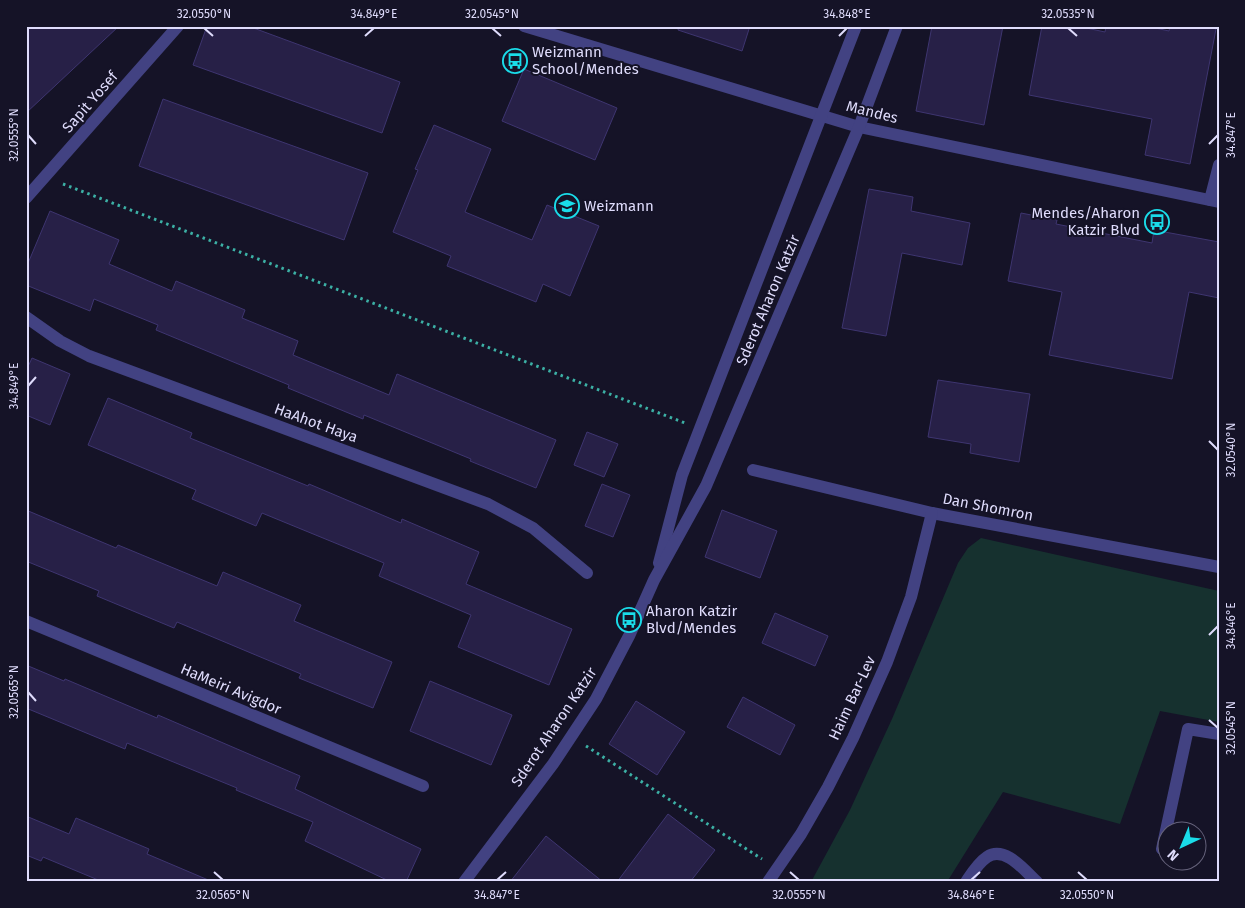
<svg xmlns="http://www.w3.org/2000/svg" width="1245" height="908" viewBox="0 0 1245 908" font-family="'Fira Sans',sans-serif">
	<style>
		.grass { fill: #16312f }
		.building { fill: #272047; stroke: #3e3570 }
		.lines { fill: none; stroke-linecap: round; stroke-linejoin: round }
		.path { stroke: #3cb0a5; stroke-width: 3; stroke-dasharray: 2.5 4; stroke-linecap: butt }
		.minor { stroke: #424282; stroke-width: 12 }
		.ticks { fill: none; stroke: #dfdcfc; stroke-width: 2 }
		.labels { text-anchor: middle; stroke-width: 4; stroke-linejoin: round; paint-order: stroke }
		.poi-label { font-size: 15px; fill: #dfdcfc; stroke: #151327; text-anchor: start }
		.street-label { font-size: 15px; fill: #dfdcfc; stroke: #151327 }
		.neatline { fill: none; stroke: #dfdcfc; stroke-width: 2 }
		.ticks-label { font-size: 12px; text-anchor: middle; fill: #dfdcfc }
	</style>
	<rect width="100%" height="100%" fill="#151327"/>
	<path class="grass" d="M 981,538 L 1219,591 L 1219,722 L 1160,711 L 1120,824 L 1003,792 L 947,882 L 811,882 L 850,810 L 892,719 L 958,563 L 968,548 Z"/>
	<g class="building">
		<path d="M 26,26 L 119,26 L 26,113 Z"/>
		<path d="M 207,26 L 248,26 L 400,82 L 382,133 L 193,65 Z"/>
		<path d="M 679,26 L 750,26 L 742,51 L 678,30 Z"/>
		<path d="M 932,26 L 1003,26 L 984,125 L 916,111 Z"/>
		<path d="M 1042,26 L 1077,26 L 1105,32 L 1106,26 L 1146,26 L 1169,31 L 1170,26 L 1204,26 L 1216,29 L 1190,164 L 1145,155 L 1152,119 L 1029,95 Z"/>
		<path d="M 524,69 L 617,108 L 595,160 L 502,121 Z"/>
		<path d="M 163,99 L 368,173 L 344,240 L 139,166 Z"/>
		<path d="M 434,125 L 491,149 L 465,212 L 532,240 L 547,205 L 599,226 L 570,296 L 543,284 L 536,302 L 447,266 L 451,256 L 393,232 L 418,170 L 415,169 Z"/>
		<path d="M 869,189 L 913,197 L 911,211 L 970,223 L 962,265 L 902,253 L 886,336 L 842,328 Z"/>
		<path d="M 50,211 L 119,240 L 109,264 L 172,291 L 176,281 L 245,310 L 242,318 L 298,341 L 293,355 L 389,395 L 397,374 L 556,440 L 536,488 L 470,461 L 471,459 L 364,415 L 363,419 L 288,388 L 289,385 L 156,330 L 158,325 L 94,299 L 90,311 L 26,285 L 26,268 Z"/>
		<path d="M 1021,213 L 1057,220 L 1056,224 L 1152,243 L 1154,230 L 1219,242 L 1219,298 L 1189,292 L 1172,379 L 1049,355 L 1062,292 L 1008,281 Z"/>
		<path d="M 32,358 L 70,374 L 50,425 L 26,415 L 26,371 Z"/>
		<path d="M 938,380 L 1030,394 L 1019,462 L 970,453 L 971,444 L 928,437 Z"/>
		<path d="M 108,398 L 192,433 L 190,438 L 308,486 L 309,484 L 401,523 L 402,519 L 479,552 L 466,584 L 572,629 L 549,685 L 458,647 L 471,615 L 379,576 L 384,563 L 262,513 L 256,526 L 192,499 L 196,490 L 88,445 Z"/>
		<path d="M 587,432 L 618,444 L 604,477 L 574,465 Z"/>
		<path d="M 602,484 L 630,495 L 613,537 L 585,526 Z"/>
		<path d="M 26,510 L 116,548 L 118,545 L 217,586 L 223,572 L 301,605 L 294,621 L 392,662 L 373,708 L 299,678 L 301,674 L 177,622 L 174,628 L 97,596 L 99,591 L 26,561 Z"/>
		<path d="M 722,510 L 777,531 L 760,578 L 705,557 Z"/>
		<path d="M 775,613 L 828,636 L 815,666 L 762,643 Z"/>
		<path d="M 26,665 L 64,681 L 65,679 L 157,718 L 158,715 L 300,776 L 295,789 L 421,849 L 406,882 L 391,882 L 305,841 L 313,822 L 236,790 L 237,788 L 127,743 L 125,749 L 26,708 Z"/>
		<path d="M 430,681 L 512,715 L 491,765 L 410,731 Z"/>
		<path d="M 743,697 L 795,725 L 780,755 L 727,727 Z"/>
		<path d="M 636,701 L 685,732 L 657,775 L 609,744 Z"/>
		<path d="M 668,814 L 715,850 L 690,882 L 617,882 Z"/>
		<path d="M 26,816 L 69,834 L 76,818 L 149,849 L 147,854 L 213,882 L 103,882 L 43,857 L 41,861 L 26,855 Z"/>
		<path d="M 546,836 L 603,882 L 510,882 Z"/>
	</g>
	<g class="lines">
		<g class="path">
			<path d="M 63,184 L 685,423"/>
			<path d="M 586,746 L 762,859"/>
		</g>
		<g class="minor">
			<path d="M 524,26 L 859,127 L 1219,202"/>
			<path d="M 26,198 L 178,26"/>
			<path d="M 1210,200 L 1219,165"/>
			<path d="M 26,317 L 60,341 L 89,356 L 488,504 L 533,528 L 587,573"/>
			<path d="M 753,470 L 932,513 L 1219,567"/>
			<path d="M 659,563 L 682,475 L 856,26"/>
			<path d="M 26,621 L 423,786"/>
			<path d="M 1162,849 L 1188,729 L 1219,734"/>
			<path d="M 464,882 L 553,764 L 596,699 L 629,636 L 654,580 L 706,486 L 859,127 L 897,26"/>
			<path d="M 768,882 L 801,834 L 828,787 L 853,738 L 887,662 L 911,597 L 932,513"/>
			<path d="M 966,882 C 972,873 978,863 987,857 C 1005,845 1025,871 1037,882"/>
		</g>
	</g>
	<path class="ticks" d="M 204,28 L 213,36M 492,28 L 501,36M 1068,28 L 1077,36M 365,36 L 374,28M 839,36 L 847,28M 28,135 L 36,144M 1209,144 L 1218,135M 28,386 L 36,377M 1209,441 L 1218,450M 1209,635 L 1218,626M 28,692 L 36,701M 1209,720 L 1218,728M 214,872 L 223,880M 790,872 L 799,880M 1078,872 L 1087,880M 497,880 L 506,872M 971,880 L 980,872"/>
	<defs>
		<symbol id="bus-ring" viewBox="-11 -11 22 22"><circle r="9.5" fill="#151327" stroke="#1adce9" stroke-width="1.5"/><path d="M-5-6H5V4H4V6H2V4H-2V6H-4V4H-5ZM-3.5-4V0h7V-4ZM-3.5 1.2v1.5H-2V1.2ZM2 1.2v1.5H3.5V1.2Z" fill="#1adce9"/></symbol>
		<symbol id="school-ring" viewBox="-11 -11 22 22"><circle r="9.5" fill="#151327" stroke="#1adce9" stroke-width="1.5"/><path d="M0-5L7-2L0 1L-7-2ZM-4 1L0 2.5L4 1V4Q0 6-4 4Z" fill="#1adce9"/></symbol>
	</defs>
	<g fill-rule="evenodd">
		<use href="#bus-ring" x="501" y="47" width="28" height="28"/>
		<use href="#school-ring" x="553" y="192" width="28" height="28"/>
		<use href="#bus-ring" x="1143" y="208" width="28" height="28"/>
		<use href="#bus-ring" x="615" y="606" width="28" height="28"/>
	</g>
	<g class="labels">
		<g class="poi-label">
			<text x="532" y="57">Weizmann<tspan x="532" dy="17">School/Mendes</tspan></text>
			<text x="584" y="211">Weizmann</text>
			<text x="1140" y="218" text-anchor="end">Mendes/Aharon<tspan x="1140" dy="17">Katzir Blvd</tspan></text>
			<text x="646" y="616">Aharon Katzir<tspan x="646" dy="17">Blvd/Mendes</tspan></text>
		</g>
		<g class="street-label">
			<text transform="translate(90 102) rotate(-49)" y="5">Sapit Yosef</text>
			<text transform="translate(872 112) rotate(14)" y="5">Mandes</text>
			<text transform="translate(768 300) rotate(-67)" y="5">Sderot Aharon Katzir</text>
			<text transform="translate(316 423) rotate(20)" y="5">HaAhot Haya</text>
			<text transform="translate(988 507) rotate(11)" y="5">Dan Shomron</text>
			<text transform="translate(231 689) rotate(23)" y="5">HaMeiri Avigdor</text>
			<text transform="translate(852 698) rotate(-65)" y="5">Haim Bar-Lev</text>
			<text transform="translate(554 727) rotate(-56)" y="5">Sderot Aharon Katzir</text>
		</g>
	</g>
	<rect width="1245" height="908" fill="none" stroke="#151327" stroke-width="55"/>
	<g transform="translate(1182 846) rotate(224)"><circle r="24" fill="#151327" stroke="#66637c"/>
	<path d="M0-4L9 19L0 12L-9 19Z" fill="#1adce9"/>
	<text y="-8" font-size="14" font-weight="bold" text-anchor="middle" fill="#dfdcfc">N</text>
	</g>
	<rect x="28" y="28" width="1190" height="852" class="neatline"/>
	<g class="ticks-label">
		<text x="204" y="18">32.0550°N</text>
		<text x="374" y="18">34.849°E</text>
		<text x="492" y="18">32.0545°N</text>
		<text x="847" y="18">34.848°E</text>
		<text x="1068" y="18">32.0535°N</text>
		<text transform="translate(1231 135) rotate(-90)" y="4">34.847°E</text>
		<text transform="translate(14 135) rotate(-90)" y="4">32.0555°N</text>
		<text transform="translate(14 386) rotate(-90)" y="4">34.849°E</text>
		<text transform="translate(1231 450) rotate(-90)" y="4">32.0540°N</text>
		<text transform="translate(1231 626) rotate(-90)" y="4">34.846°E</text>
		<text transform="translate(14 692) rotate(-90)" y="4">32.0565°N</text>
		<text transform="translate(1231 728) rotate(-90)" y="4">32.0545°N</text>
		<text x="223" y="899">32.0565°N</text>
		<text x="497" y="899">34.847°E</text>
		<text x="799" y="899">32.0555°N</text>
		<text x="971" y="899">34.846°E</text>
		<text x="1087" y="899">32.0550°N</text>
	</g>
</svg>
